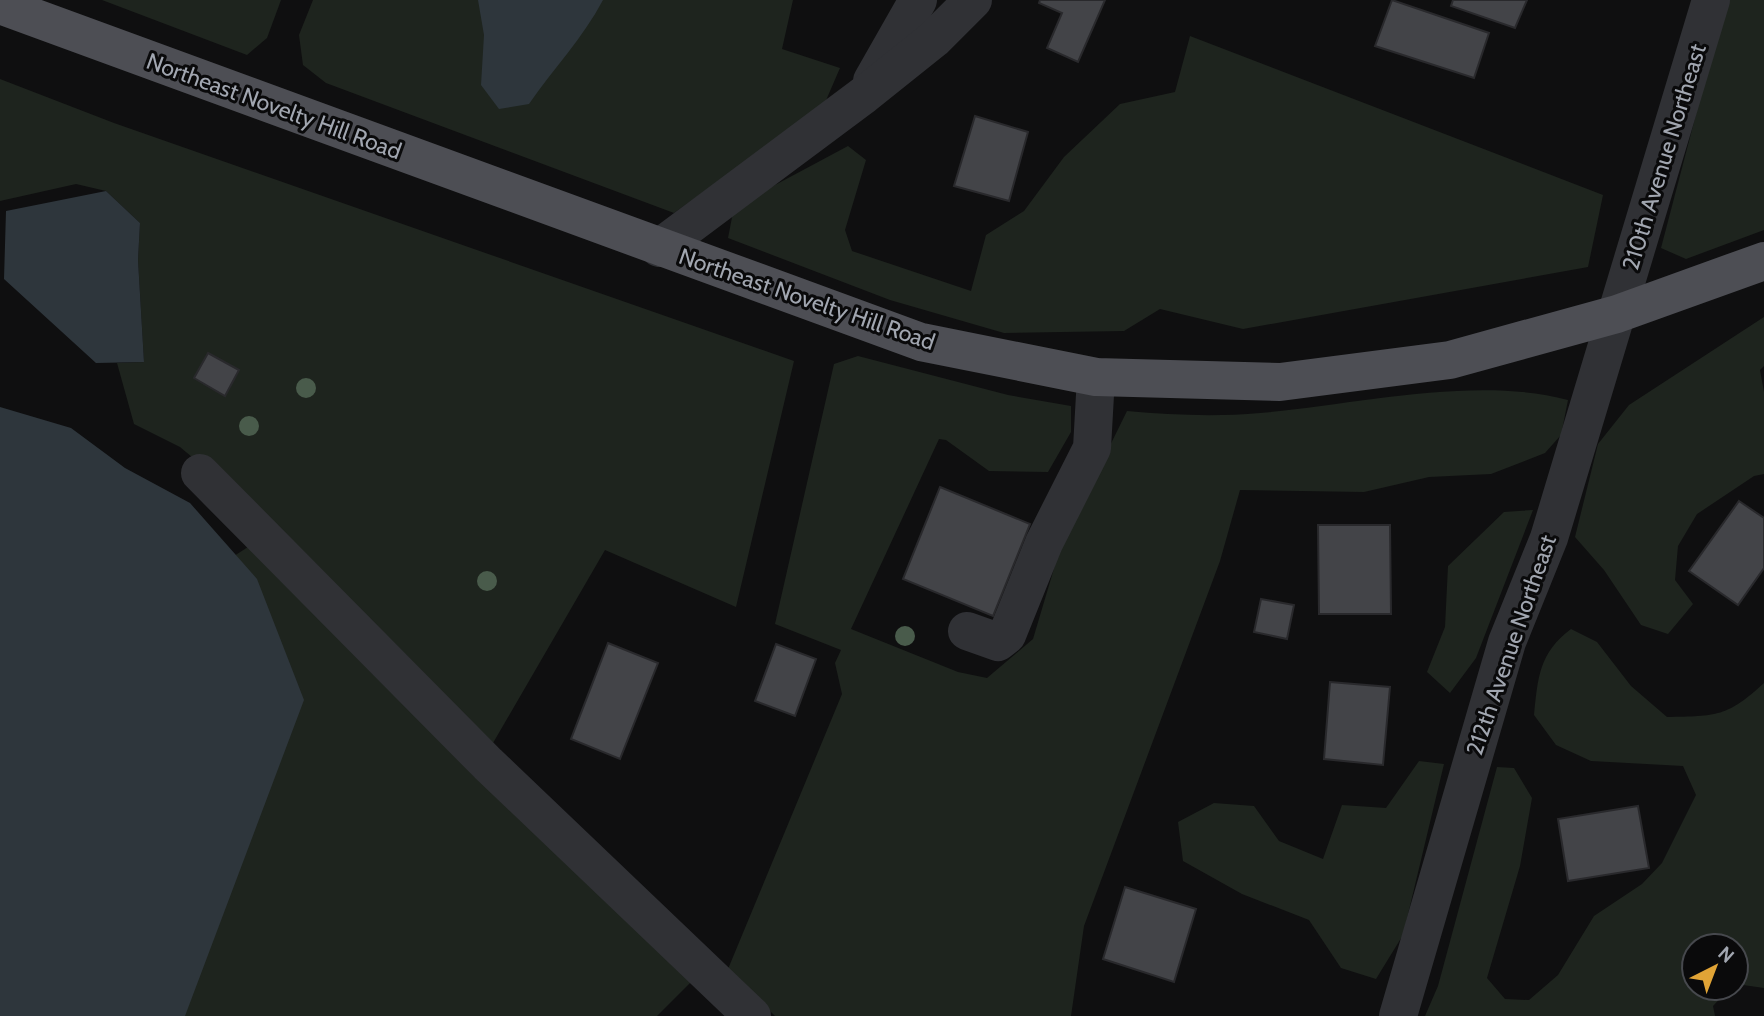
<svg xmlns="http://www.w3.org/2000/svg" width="1764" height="1016" viewBox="0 0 1764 1016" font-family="Cabin,sans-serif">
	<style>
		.green { fill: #1e241e }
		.water { fill: #2e363c }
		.building { fill: #434448; stroke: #29292c; stroke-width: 2 }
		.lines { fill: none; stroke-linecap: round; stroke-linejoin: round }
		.minor { stroke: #303135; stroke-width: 38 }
		.major { stroke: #4d4e54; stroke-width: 38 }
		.tree { fill: #495b4b }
		.labels { text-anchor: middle; stroke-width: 6; stroke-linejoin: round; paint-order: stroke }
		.street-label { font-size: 23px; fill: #a1a6b0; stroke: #0a0a0b }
	</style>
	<rect width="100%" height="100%" fill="#0f0f10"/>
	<g class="green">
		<path d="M 102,0 L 281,0 L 267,38 L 247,55 Z"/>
		<path d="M 313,0 L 793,0 L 782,49 L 840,68 L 824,105 L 674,213 L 326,83 L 303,65 L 299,35 Z"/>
		<path d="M 1726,0 L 1764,0 L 1764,230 L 1686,259 L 1661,248 Z"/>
		<path d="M 1190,36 L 1603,195 L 1588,267 L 1243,329 L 1160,309 L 1124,331 L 1004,333 L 890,300 L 728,238 L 734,207 L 848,146 L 866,160 L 845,230 L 852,251 L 971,291 L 986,235 L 1024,211 L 1064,157 L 1120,104 L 1175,92 Z"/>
		<path d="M 0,79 L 114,123 L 794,361 L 736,607 L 605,550 L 493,743 L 242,499 L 180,447 L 134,424 L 117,363 L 144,362 L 138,260 L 140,223 L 106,191 L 76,184 L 0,201 Z"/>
		<path d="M 1764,317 L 1764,366 L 1760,370 L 1764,392 L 1764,474 L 1754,476 L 1697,514 L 1678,546 L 1675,580 L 1693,604 L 1668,634 L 1641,625 L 1604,570 L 1575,537 L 1598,444 L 1629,405 Z"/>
		<path d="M 858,356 L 1008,395 L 1071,406 L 1071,432 L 1048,472 L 989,471 L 946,440 L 939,439 L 851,629 L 958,672 L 987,678 L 1033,639 L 1061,545 L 1127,411 C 1171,415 1216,417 1260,413 C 1355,405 1475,375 1568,400 L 1561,435 L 1545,453 L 1491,474 L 1429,477 L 1364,492 L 1240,490 L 1220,561 L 1084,926 L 1071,1016 L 775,1016 L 728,969 L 842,694 L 835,663 L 841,650 L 775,624 L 834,364 Z"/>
		<path d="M 1533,510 L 1476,658 L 1450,693 L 1427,672 L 1445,627 L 1448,566 L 1504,512 Z"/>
		<path d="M 251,545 L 698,975 L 657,1016 L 176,1016 L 231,558 Z"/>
		<path d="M 1571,629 L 1597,642 L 1631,686 L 1667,717 C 1717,716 1727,717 1764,683 L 1764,988 L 1736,984 L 1736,946 L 1694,946 L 1694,988 L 1730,988 L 1713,1006 L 1715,1016 L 1425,1016 L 1438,986 L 1497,767 L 1514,768 L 1532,798 L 1520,866 L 1487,978 L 1505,999 L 1529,1000 L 1558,975 L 1594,916 L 1642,884 L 1662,863 L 1696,795 L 1683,766 L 1591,761 L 1556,745 L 1534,715 C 1538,677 1539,653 1571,629 Z"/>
		<path d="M 1419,761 L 1444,764 L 1403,935 L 1376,979 L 1341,968 L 1309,920 L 1242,894 L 1183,861 L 1178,822 L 1214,803 L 1254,806 L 1279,841 L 1323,859 L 1342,805 L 1386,808 Z"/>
	</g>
	<g class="water">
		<path d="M 478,0 L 603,0 C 583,38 553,69 529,104 L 499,109 L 481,85 L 484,35 Z"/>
		<path d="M 106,191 L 140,223 L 138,260 L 144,362 L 96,363 L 4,279 L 6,211 Z"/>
		<path d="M 0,407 L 71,428 L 125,468 L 190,503 L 257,579 L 304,700 L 185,1016 L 0,1016 Z"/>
	</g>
	<g class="building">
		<path d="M 1040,0 L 1105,0 L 1078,62 L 1047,48 L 1062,13 L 1039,3 Z"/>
		<path d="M 1392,0 L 1489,33 L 1474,78 L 1375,46 Z"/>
		<path d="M 1453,0 L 1527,0 L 1515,28 L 1451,6 Z"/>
		<path d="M 975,116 L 1028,132 L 1009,201 L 954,186 Z"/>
		<path d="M 208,353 L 239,370 L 225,396 L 194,378 Z"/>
		<path d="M 940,487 L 1030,524 L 993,616 L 903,579 Z"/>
		<path d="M 1739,501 L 1764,518 L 1764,568 L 1738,605 L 1689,571 Z"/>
		<path d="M 1318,525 L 1390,525 L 1391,614 L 1319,614 Z"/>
		<path d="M 1261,599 L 1294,605 L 1287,639 L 1254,632 Z"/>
		<path d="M 608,643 L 658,663 L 620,759 L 571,739 Z"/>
		<path d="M 776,644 L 816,659 L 795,716 L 755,701 Z"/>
		<path d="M 1330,682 L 1390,687 L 1383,765 L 1324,759 Z"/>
		<path d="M 1638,806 L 1649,868 L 1568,881 L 1558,819 Z"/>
		<path d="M 1125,887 L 1196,909 L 1174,982 L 1103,959 Z"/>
	</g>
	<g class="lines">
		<g class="minor">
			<path d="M 872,81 L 918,0"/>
			<path d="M 659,248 L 864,95 L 934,39 L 973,0"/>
			<path d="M 200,473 L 488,764 L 752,1016"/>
			<path d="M 967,631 L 998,642 L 1007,635 L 1044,543 L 1092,448 L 1096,377"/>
			<path d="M 1398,1016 L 1507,642 L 1549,538 L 1711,0"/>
		</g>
		<path class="major" d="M 0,5 L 921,342 L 1096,377 L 1280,382 L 1450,360 L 1617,314 L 1764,261"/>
	</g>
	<g class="tree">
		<circle cx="306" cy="388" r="10"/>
		<circle cx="249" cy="426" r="10"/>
		<circle cx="487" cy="581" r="10"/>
		<circle cx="905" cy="636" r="10"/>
	</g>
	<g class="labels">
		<g class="street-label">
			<text transform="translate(274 106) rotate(20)" y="8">Northeast Novelty Hill Road</text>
			<text transform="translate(1664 157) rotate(-73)" y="8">210th Avenue Northeast</text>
			<text transform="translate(807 299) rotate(19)" y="8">Northeast Novelty Hill Road</text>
			<text transform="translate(1511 645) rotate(-71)" y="8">212th Avenue Northeast</text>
		</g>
	</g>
	<g transform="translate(1715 967) rotate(42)"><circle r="33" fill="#0a0a0b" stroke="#46484d" stroke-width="2"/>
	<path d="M0-5L12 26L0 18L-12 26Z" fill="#e1a436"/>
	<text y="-10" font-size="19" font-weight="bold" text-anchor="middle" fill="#a1a6b0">N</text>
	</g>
</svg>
